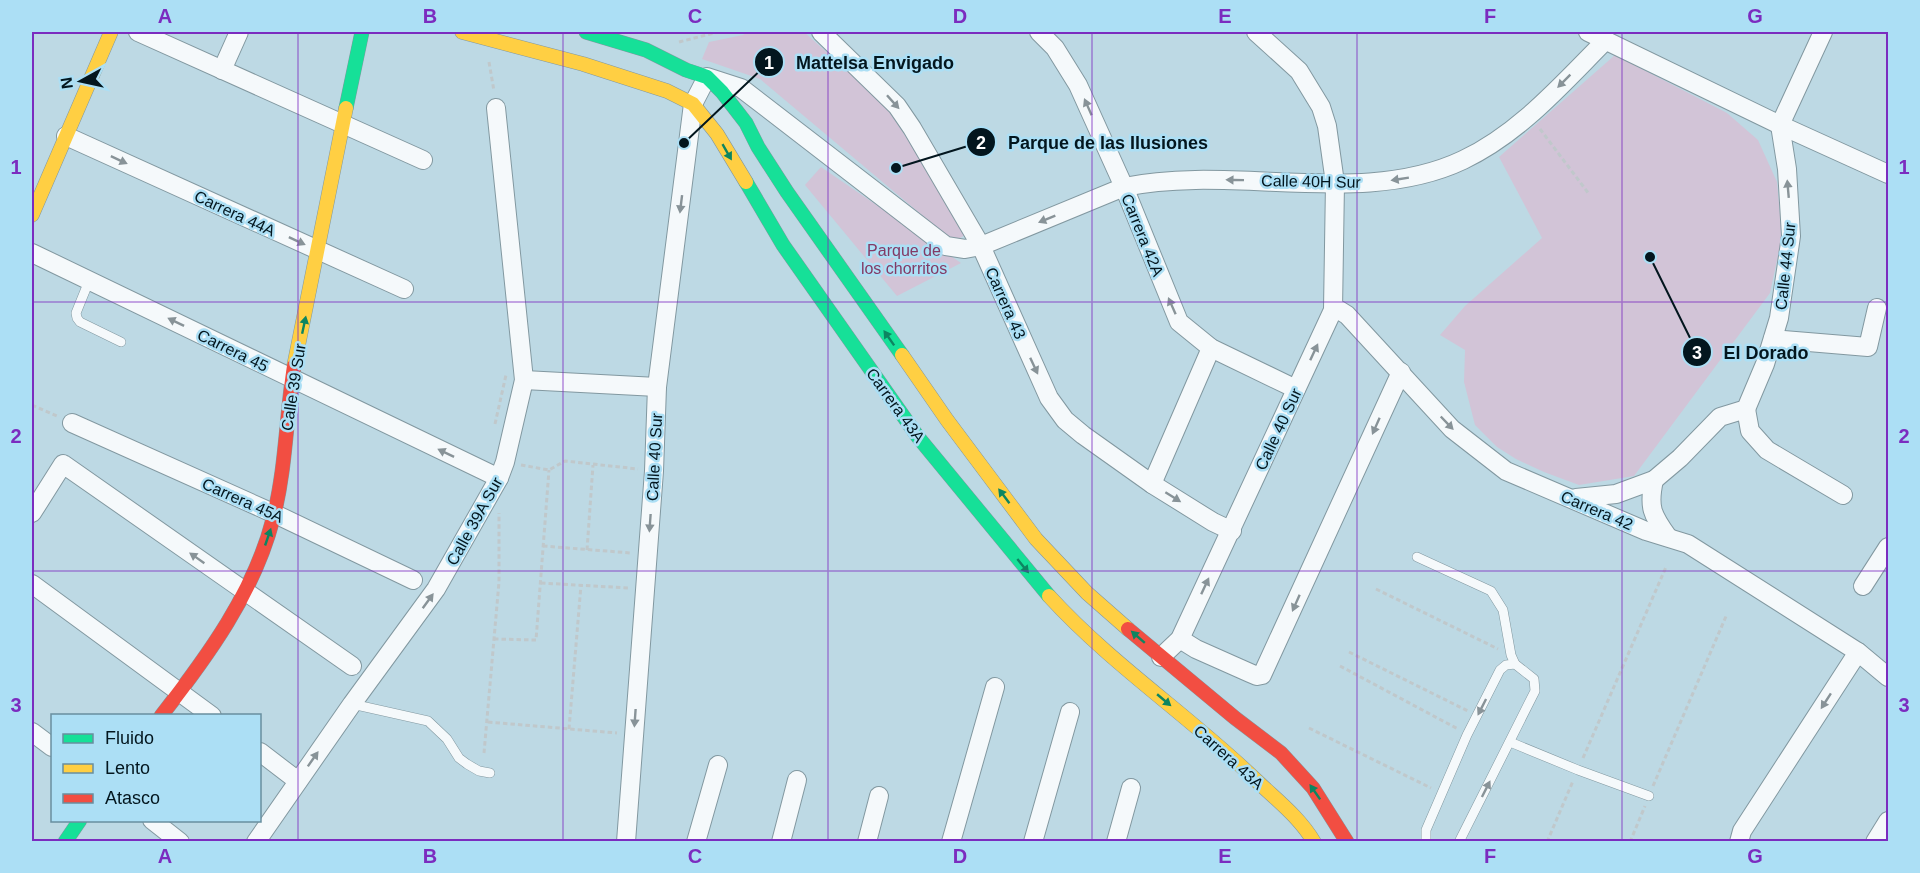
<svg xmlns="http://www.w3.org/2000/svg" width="1920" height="873" viewBox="0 0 1920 873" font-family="Helvetica,sans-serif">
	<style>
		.green { fill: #d2c4d7 }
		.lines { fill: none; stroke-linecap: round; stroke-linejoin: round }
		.lane-casing { stroke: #8298a0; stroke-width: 10 }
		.street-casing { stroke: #8298a0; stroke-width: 20 }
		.fast-casing { stroke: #8298a0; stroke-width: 15 }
		.slow-casing { stroke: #8298a0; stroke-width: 15 }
		.jam-casing { stroke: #8298a0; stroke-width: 15 }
		.path { stroke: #c0c8cb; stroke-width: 3; stroke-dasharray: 4.5 3; stroke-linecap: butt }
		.lane { stroke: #f5f9fb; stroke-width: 9 }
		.street { stroke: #f5f9fb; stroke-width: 18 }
		.fast { stroke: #16e098; stroke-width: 14 }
		.slow { stroke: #ffcf43; stroke-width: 14 }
		.jam { stroke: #f24e42; stroke-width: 14 }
		.oneway { fill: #889398 }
		.oneway2 { fill: #0d8561 }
		.grid { fill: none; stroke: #7b2cbf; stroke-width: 1.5; stroke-opacity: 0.55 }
		.labels { text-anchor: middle; stroke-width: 5; stroke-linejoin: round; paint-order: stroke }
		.street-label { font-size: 16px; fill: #03161e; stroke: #acdff5 }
		.park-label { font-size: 16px; fill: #823a65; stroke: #acdff5 }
		.leader { fill: none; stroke: #03161e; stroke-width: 2 }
		.callout-dot { fill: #03161e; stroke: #acdff5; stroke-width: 2 }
		.mark-label { font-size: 18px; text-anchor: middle; font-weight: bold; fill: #fff }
		.callout-label { font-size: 18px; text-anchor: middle; font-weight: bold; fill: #03161e; stroke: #acdff5; stroke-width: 5; stroke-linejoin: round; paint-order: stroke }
		.neatline { fill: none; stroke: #7b2cbf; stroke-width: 2 }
		.grid-label { font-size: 20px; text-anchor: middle; font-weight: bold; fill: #7b2cbf }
	</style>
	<rect width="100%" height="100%" fill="#bdd9e4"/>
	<g class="green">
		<path d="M 747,32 L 804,32 L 884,103 L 968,233 L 954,242 L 760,79 L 702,59 L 709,42 L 743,35 Z"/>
		<path d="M 1615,55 L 1727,113 L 1758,140 L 1777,182 L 1782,237 L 1770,293 L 1634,476 L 1579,485 L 1544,472 L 1516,459 L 1497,447 L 1475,425 L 1464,382 L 1465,350 L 1440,335 L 1465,306 L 1542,238 L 1499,157 Z"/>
		<path d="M 821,167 L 961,263 L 897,296 L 805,185 Z"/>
	</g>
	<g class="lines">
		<defs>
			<g id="lane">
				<path d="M 89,281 L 76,313 L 77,318 L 80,322 L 121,342"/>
				<path d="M 1417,557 L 1491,591 L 1503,610 L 1511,655 L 1515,664 L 1534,679 L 1535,691 L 1459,842"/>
				<path d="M 352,704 L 428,721 L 447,739 L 459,758 L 467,764 L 479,771 L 490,773"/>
				<path d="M 1510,742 L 1578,770 L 1649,796"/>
				<path d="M 1426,842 L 1426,830 L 1467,735 L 1500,670 L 1506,665 L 1515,664"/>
			</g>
			<g id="street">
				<path d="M 138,32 L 423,160"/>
				<path d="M 821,32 L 897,106 L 912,128 L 981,246 L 1049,398 L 1065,420 L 1083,435 L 1152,484 L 1213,522 L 1232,531"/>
				<path d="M 1039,32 L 1055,48 L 1078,85 L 1124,187 L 1179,322 L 1211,348 L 1296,389"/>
				<path d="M 1588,32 L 1780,125 L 1888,174"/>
				<path d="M 222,70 L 239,32"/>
				<path d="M 66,136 L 404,289"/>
				<path d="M 32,253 L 499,478"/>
				<path d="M 1333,310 L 1339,310 L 1347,315 L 1452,429 L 1506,471 L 1646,531 L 1688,544 L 1858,652 L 1888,677"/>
				<path d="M 1773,339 L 1868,347 L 1877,308"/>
				<path d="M 524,380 L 657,387"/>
				<path d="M 1746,409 L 1750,431 L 1767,450 L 1843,495"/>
				<path d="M 72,423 L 275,514 L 413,580"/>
				<path d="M 1654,480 C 1648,507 1652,515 1668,537"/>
				<path d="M 1152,484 L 1211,348"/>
				<path d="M 1576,498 L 1616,494 L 1654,480 L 1680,458 L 1720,417 L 1746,409 L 1765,364 L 1779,318 L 1791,236 L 1787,169 L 1780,125 L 1823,32"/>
				<path d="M 32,513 L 63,464 L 352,666"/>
				<path d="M 32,584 L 212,716"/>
				<path d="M 1863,586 L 1888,547"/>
				<path d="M 1180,639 L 1196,649 L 1250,673 L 1257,676 L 1262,675 L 1401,372"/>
				<path d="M 1161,657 L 1180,639 L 1333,310 L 1335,183 L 1327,126 L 1321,107 L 1299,71 L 1256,32"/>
				<path d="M 32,732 L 52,747"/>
				<path d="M 260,752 L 298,781"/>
				<path d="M 152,820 L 180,842"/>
				<path d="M 256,842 L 352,704 L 436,589 L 499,478 L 505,462 L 524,380 L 496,108"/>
				<path d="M 626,842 L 654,471 L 657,387 L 693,104 L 707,77 L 741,88 L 946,246 L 965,249 L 981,246 L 1124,187 C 1234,164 1362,208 1463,160 C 1520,133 1562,84 1606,40"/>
				<path d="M 696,842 L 718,765"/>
				<path d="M 781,842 L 797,780"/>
				<path d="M 867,842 L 879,796"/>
				<path d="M 951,842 L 995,687"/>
				<path d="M 1033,842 L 1070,712"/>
				<path d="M 1116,842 L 1131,788"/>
				<path d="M 1739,842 L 1742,831 L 1858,652"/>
				<path d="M 1875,842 L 1888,821"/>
			</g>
			<g id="fast">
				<path d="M 586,32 L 646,50 L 686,70 L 707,77 L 722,92 L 746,123 L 758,147 L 787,192 L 902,355"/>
				<path d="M 346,108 L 362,32"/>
				<path d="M 746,182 L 783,245 L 918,437 L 1049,596"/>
				<path d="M 65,842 L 80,820"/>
			</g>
			<g id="slow">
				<path d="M 462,32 L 583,64 L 667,91 L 693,104 L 717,134 L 746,182"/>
				<path d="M 32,215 L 111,32"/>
				<path d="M 902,355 L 947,420 L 1036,539 L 1087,593 L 1128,629"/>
				<path d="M 294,366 L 346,108"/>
				<path d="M 1049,596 C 1112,665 1191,717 1258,782 C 1278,801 1300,818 1314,842"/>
			</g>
			<g id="jam">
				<path d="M 1128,629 L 1235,718 L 1281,753 L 1313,788 L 1347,842"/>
				<path d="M 161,716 C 207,657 254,593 273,519 C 286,469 286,417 294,366"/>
			</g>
		</defs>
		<use href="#lane" class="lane-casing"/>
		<use href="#street" class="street-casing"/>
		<use href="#fast" class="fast-casing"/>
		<use href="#slow" class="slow-casing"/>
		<use href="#jam" class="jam-casing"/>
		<g class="path">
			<path d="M 679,42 L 718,32"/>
			<path d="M 489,62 L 494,91"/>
			<path d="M 1540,129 L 1589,194"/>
			<path d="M 32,405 L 57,416"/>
			<path d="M 495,424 L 506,375"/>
			<path d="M 521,465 L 549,470 L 565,461 L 638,469"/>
			<path d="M 543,546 L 631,553"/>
			<path d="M 587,550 L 593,465"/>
			<path d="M 541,583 L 629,588"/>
			<path d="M 1376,589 L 1498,649"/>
			<path d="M 494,639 L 536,640 L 549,470"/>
			<path d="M 1349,652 L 1468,711"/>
			<path d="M 1340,666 L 1458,729"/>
			<path d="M 488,722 L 617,733"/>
			<path d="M 1309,728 L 1431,788"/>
			<path d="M 569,729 L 581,585"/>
			<path d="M 484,753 L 499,582 L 499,513"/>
			<path d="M 1583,758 L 1666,567"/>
			<path d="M 1653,786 L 1727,614"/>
			<path d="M 1547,842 L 1573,781"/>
			<path d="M 1630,842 L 1645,806"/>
		</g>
		<use href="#lane" class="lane"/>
		<use href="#street" class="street"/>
		<use href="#fast" class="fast"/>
		<use href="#slow" class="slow"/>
		<use href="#jam" class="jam"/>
	</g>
	<defs><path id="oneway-solid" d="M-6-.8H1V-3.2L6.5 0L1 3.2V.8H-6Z" transform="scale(1.5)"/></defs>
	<g class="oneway">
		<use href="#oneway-solid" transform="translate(1564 81) rotate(135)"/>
		<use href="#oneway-solid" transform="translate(893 102) rotate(48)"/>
		<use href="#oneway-solid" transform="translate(1088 107) rotate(-114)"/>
		<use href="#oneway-solid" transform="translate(119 160) rotate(25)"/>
		<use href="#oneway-solid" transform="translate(1400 179) rotate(171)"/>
		<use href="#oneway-solid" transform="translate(1235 180) rotate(-179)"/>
		<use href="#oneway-solid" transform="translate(1788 189) rotate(-95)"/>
		<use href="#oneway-solid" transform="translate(681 204) rotate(97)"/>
		<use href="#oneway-solid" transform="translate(1047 219) rotate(158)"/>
		<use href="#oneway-solid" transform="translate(297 241) rotate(25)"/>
		<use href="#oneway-solid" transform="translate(1172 306) rotate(-114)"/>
		<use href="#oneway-solid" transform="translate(176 322) rotate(-154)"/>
		<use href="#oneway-solid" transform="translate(1314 352) rotate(-65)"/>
		<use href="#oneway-solid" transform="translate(1034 366) rotate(65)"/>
		<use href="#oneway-solid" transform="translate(1447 423) rotate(46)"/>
		<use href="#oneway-solid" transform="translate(1376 426) rotate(114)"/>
		<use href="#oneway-solid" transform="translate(446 453) rotate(-154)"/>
		<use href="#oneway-solid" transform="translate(1173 497) rotate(32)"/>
		<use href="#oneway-solid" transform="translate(650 523) rotate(94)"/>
		<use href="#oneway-solid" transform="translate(197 558) rotate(-145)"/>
		<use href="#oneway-solid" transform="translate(1205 586) rotate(-65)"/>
		<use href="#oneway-solid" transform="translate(428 601) rotate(-54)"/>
		<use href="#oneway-solid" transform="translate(1296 603) rotate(114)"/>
		<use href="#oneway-solid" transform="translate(1826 701) rotate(123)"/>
		<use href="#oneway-solid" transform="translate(1482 707) rotate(117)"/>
		<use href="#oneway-solid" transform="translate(635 718) rotate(94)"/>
		<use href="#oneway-solid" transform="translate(313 759) rotate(-55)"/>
		<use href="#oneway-solid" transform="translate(1486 789) rotate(-63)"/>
	</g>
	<g class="oneway2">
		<use href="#oneway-solid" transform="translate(727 152) rotate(60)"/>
		<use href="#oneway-solid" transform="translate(304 325) rotate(-78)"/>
		<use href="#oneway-solid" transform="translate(889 338) rotate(-125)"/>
		<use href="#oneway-solid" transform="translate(1004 496) rotate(-127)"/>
		<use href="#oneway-solid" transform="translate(268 537) rotate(-71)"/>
		<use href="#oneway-solid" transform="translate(1023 566) rotate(51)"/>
		<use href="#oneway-solid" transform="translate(1138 637) rotate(-139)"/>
		<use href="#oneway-solid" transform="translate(1164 700) rotate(40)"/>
		<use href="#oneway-solid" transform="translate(1315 792) rotate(-125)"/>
	</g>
	<path class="grid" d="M 298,32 L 298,842M 563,32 L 563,842M 828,32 L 828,842M 1092,32 L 1092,842M 1357,32 L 1357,842M 1622,32 L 1622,842M 32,302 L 1888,302M 32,571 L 1888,571"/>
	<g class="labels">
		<g class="street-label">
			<text transform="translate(1311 181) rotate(1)" y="6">Calle 40H Sur</text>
			<text transform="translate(235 213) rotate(25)" y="6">Carrera 44A</text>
			<text transform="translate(1143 235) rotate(68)" y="6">Carrera 42A</text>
			<text transform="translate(1785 266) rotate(-84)" y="6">Calle 44 Sur</text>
			<text transform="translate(1006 303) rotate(66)" y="6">Carrera 43</text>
			<text transform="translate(233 350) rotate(26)" y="6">Carrera 45</text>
			<text transform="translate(293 387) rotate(-81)" y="6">Calle 39 Sur</text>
			<text transform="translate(896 405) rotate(54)" y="6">Carrera 43A</text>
			<text transform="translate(1278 429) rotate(-65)" y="6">Calle 40 Sur</text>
			<text transform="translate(654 457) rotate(-87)" y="6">Calle 40 Sur</text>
			<text transform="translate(243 500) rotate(24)" y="6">Carrera 45A</text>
			<text transform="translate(1597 510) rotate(23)" y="6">Carrera 42</text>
			<text transform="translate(474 521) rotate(-61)" y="6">Calle 39A Sur</text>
			<text transform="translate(1229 757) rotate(42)" y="6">Carrera 43A</text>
		</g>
		<g class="park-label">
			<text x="904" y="256">Parque de<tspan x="904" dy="18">los chorritos</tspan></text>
		</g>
	</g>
	<path class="leader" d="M684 143L769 62M896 168L981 142M1650 257L1697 352"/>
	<g class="callout-dot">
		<circle cx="684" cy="143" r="6"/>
		<circle cx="896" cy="168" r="6"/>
		<circle cx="1650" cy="257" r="6"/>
		<circle cx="769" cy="62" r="15"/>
		<circle cx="981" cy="142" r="15"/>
		<circle cx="1697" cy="352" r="15"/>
	</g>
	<g class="mark-label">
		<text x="769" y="69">1</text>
		<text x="981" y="149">2</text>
		<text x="1697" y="359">3</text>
	</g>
	<g class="callout-label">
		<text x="875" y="69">Mattelsa Envigado</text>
		<text x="1108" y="149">Parque de las Ilusiones</text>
		<text x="1766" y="359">El Dorado</text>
	</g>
	<rect width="1920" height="873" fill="none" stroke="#acdff5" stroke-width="66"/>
	<rect x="51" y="714" width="210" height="108" fill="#acdff5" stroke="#688f9f" stroke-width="1.5"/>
	<rect x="63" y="734" width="30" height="9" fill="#16e098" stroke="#688f9f" stroke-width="1.5"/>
	<text x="105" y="744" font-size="18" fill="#03161e">Fluido</text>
	<rect x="63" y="764" width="30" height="9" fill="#ffcf43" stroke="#688f9f" stroke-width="1.5"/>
	<text x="105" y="774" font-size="18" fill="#03161e">Lento</text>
	<rect x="63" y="794" width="30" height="9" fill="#f24e42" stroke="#688f9f" stroke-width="1.5"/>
	<text x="105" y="804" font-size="18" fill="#03161e">Atasco</text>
	<g transform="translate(81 81) rotate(262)" stroke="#acdff5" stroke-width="4.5" paint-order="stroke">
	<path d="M0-4.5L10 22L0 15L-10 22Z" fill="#03161e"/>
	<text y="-9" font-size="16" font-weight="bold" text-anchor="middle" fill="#03161e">N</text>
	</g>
	<rect x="33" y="33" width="1854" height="807" class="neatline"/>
	<g class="grid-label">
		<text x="165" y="23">A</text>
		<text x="430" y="23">B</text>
		<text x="695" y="23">C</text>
		<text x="960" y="23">D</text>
		<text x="1225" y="23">E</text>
		<text x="1490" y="23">F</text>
		<text x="1755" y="23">G</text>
		<text x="16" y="174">1</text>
		<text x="1904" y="174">1</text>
		<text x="16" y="443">2</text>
		<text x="1904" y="443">2</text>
		<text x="16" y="712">3</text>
		<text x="1904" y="712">3</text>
		<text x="165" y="863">A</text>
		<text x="430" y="863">B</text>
		<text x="695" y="863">C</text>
		<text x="960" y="863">D</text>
		<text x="1225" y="863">E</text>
		<text x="1490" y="863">F</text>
		<text x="1755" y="863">G</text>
	</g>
</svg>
